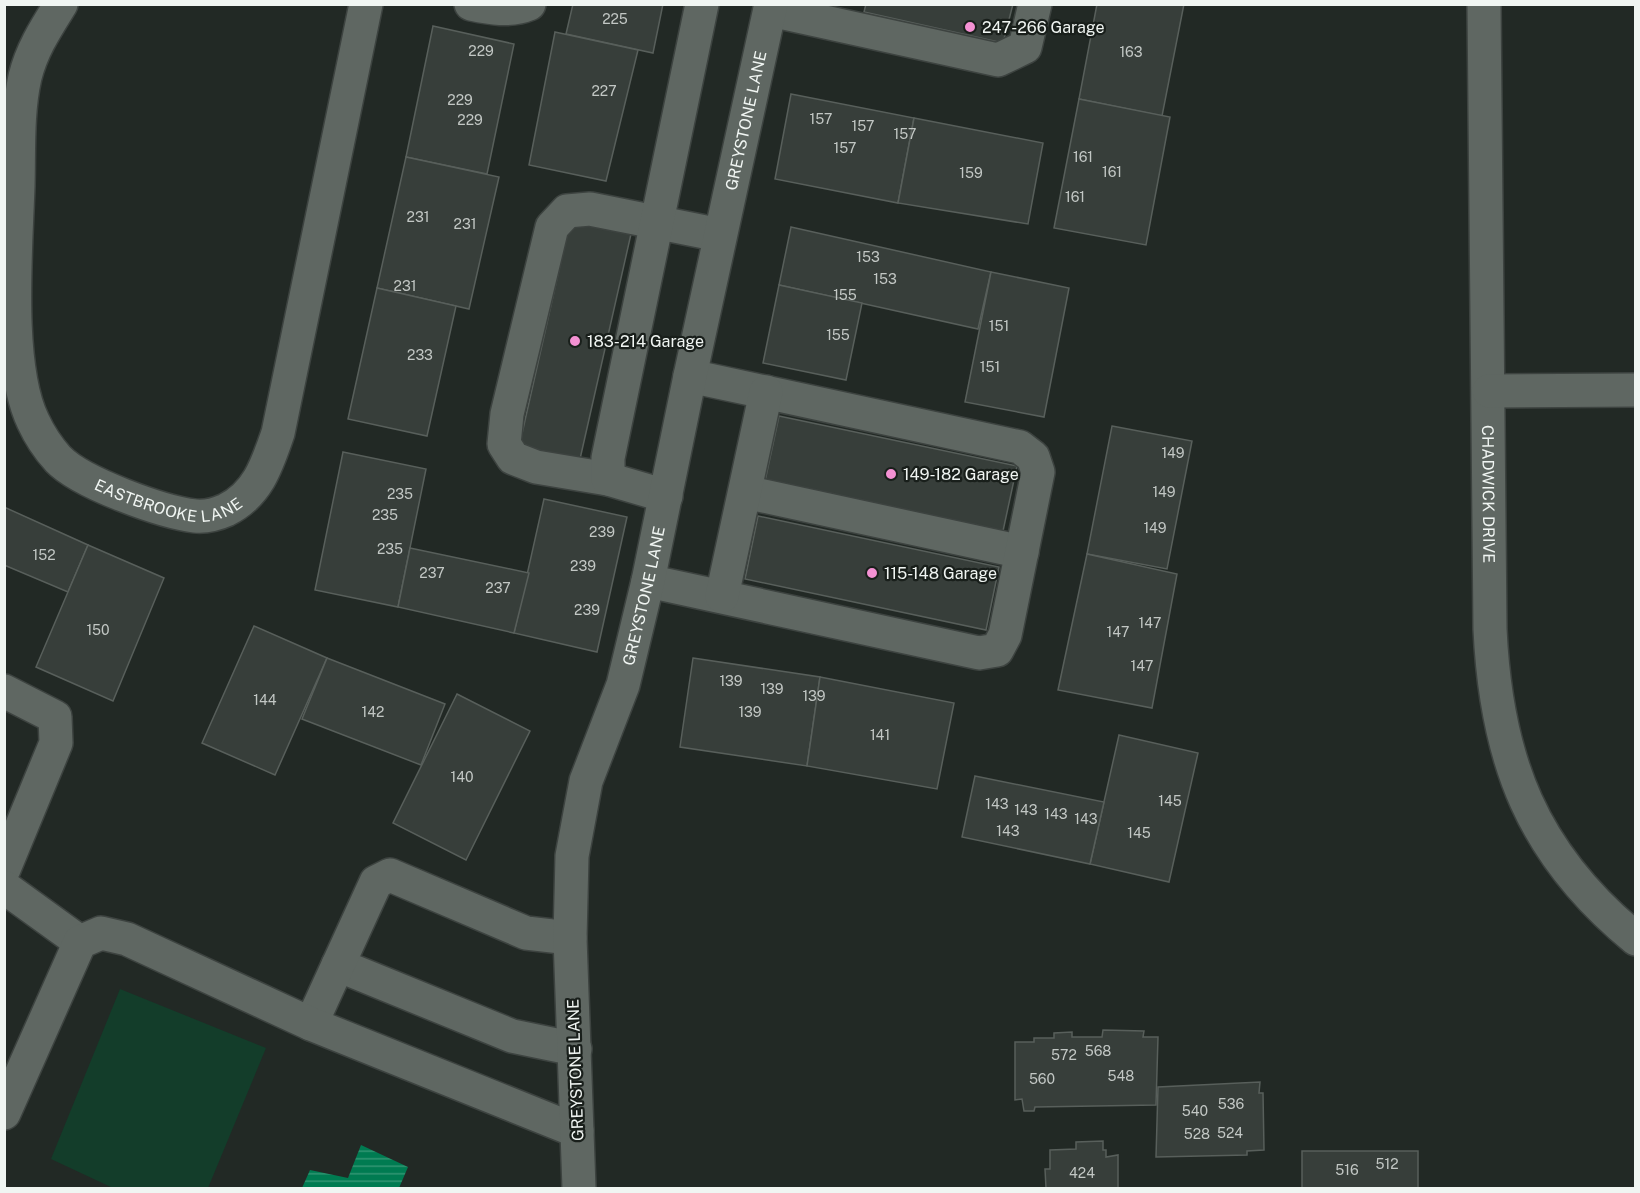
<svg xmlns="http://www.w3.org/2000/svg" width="1640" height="1193" viewBox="0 0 1640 1193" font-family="'Public Sans',sans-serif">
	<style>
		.green { fill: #133d2a }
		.water { fill: url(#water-rules) }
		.building { fill: #373e3a; stroke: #585f5b; stroke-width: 1.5 }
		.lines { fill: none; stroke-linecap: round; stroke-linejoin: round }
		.minor-casing { stroke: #3d4340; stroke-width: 36 }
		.minor { stroke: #5f6762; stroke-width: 33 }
		.poi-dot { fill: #f491d3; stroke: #191f1b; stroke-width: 2 }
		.labels { text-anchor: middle; stroke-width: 4.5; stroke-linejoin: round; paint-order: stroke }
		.number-label { font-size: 14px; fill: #c2c7c4 }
		.poi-label { font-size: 16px; fill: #f0f5f2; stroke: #191f1b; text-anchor: start }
		.street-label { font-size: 16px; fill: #f0f5f2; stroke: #191f1b }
	</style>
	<defs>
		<pattern id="water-rules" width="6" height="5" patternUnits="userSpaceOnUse" patternTransform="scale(1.5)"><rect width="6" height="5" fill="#007b51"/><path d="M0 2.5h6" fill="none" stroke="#329573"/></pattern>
	</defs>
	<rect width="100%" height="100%" fill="#222925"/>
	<path class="green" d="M 120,989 L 266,1048 L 208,1188 L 113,1188 L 51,1159 Z"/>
	<path class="water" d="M 361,1145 L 408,1167 L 399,1188 L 302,1188 L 310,1170 L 348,1178 Z"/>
	<g class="building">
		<path d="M 573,4 L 663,4 L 653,53 L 566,34 Z"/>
		<path d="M 866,4 L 1013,4 L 1003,43 L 864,12 Z"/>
		<path d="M 1097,4 L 1184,4 L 1162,116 L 1079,99 Z"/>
		<path d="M 433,26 L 514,44 L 487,174 L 406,157 Z"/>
		<path d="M 555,32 L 638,50 L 606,181 L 529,165 Z"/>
		<path d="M 791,94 L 914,118 L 898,203 L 775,179 Z"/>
		<path d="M 1079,99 L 1170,117 L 1146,245 L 1054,228 Z"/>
		<path d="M 914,118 L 1043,143 L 1028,224 L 898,203 Z"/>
		<path d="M 406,157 L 499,177 L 469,309 L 377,288 Z"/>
		<path d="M 570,221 L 631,234 L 580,459 L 519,447 Z"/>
		<path d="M 791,227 L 991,272 L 978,329 L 779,285 Z"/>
		<path d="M 991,272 L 1069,288 L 1044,417 L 965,402 Z"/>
		<path d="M 779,285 L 862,303 L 846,380 L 763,363 Z"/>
		<path d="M 377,288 L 456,306 L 427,436 L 348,419 Z"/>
		<path d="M 779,416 L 1017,466 L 1003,531 L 765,481 Z"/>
		<path d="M 1112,426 L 1192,441 L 1167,569 L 1087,554 Z"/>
		<path d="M 343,452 L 426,469 L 398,607 L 315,590 Z"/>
		<path d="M 544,499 L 627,517 L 597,652 L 514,633 Z"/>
		<path d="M 4,507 L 88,545 L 68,592 L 4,565 Z"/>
		<path d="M 758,516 L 999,567 L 986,630 L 745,579 Z"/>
		<path d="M 88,545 L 164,578 L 113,701 L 36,667 Z"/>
		<path d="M 410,548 L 529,573 L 514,633 L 398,607 Z"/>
		<path d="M 1087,554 L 1177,574 L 1152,708 L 1058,690 Z"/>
		<path d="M 254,626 L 327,658 L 275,775 L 202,743 Z"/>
		<path d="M 327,658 L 445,704 L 421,765 L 302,719 Z"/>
		<path d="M 693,658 L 820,677 L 807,766 L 680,747 Z"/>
		<path d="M 820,677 L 954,703 L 937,789 L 807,766 Z"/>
		<path d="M 457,694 L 530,731 L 466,860 L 393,823 Z"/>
		<path d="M 1119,735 L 1198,753 L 1169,882 L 1090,864 Z"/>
		<path d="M 975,776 L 1104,802 L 1090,864 L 962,837 Z"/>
		<path d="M 1103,1030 L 1144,1031 L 1143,1037 L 1158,1037 L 1156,1105 L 1035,1107 L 1034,1111 L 1024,1111 L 1022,1099 L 1015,1100 L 1015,1042 L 1034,1042 L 1034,1038 L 1054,1038 L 1054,1033 L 1072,1032 L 1072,1037 L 1102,1037 Z"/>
		<path d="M 1260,1082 L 1259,1093 L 1263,1093 L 1264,1150 L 1247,1151 L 1247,1155 L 1156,1157 L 1158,1087 Z"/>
		<path d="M 1103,1141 L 1103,1150 L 1106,1150 L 1106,1157 L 1118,1155 L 1118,1188 L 1046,1188 L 1045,1169 L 1050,1169 L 1050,1150 L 1076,1149 L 1076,1142 Z"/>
		<rect x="1302" y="1151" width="116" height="37"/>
	</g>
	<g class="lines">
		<defs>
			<g id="minor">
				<path id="s1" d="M 61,4 C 46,28 32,49 25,77 C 17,112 19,150 18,186 C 16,249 6,365 33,421 C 39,434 48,448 58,459 C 81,483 162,512 195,516 C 205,517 217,514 226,510 C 258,494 267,465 278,433 L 366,4"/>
				<path d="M 471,4 C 490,8 510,12 529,4"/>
				<path id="s2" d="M 1484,4 L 1490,629 C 1496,760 1532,854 1636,939"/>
				<path d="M 770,10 L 998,60 L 1025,47 L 1035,4"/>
				<path d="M 1489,391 L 1636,390"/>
				<path d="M 608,479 L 536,467 L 513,458 L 504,444 L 507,414 L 552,227 L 567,211 L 590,209 L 720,235"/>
				<path d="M 745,492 L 1022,552"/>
				<path d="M 666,496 L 608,479 L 608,458 L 702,4"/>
				<path d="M 648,581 L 979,653 L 997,650 L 1005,635 L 1038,472 L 1033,457 L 1020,447 L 690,376"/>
				<path d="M 722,596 L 766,392"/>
				<path d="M 4,691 L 55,717 L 56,743 L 4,869"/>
				<path d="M 4,887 L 80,942"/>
				<path d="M 338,965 L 512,1036 L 575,1049"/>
				<path d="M 311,1024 L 376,882 L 390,875 L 526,933 L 570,938"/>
				<path d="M 4,1113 L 80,942 L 101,933 L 127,939 L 311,1024 L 577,1131"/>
				<path id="s3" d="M 579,1188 L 570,938 L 572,856 L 586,781 L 623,685 L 648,581 L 690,376 L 771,4"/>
			</g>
		</defs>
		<use href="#minor" class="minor-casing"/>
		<use href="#minor" class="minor"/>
	</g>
	<g class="poi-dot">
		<circle cx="970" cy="27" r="6"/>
		<circle cx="575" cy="341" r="6"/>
		<circle cx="891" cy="474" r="6"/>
		<circle cx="872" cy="573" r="6"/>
	</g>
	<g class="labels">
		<g class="number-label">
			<text x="615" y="24">225</text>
			<text x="481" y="56">229</text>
			<text x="1131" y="57">163</text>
			<text x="604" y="96">227</text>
			<text x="460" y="105">229</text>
			<text x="821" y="124">157</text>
			<text x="470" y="125">229</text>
			<text x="863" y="131">157</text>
			<text x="905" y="139">157</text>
			<text x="845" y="153">157</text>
			<text x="1083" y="162">161</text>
			<text x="1112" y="177">161</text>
			<text x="971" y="178">159</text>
			<text x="1075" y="202">161</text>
			<text x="418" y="222">231</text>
			<text x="465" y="229">231</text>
			<text x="868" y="262">153</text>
			<text x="885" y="284">153</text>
			<text x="405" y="291">231</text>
			<text x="845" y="300">155</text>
			<text x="999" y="331">151</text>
			<text x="838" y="340">155</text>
			<text x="420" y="360">233</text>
			<text x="990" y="372">151</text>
			<text x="1173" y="458">149</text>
			<text x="1164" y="497">149</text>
			<text x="400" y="499">235</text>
			<text x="385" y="520">235</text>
			<text x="1155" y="533">149</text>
			<text x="602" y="537">239</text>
			<text x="390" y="554">235</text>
			<text x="44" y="560">152</text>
			<text x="583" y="571">239</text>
			<text x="432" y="578">237</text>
			<text x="498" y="593">237</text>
			<text x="587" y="615">239</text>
			<text x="1150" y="628">147</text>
			<text x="98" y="635">150</text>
			<text x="1118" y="637">147</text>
			<text x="1142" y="671">147</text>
			<text x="731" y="686">139</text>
			<text x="772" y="694">139</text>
			<text x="814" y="701">139</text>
			<text x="265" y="705">144</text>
			<text x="373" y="717">142</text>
			<text x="750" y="717">139</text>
			<text x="880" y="740">141</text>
			<text x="462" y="782">140</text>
			<text x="1170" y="806">145</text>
			<text x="997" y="809">143</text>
			<text x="1026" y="815">143</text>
			<text x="1056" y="819">143</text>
			<text x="1086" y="824">143</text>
			<text x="1008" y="836">143</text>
			<text x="1139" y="838">145</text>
			<text x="1098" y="1056">568</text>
			<text x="1064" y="1060">572</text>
			<text x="1121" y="1081">548</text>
			<text x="1042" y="1084">560</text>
			<text x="1231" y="1109">536</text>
			<text x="1195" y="1116">540</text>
			<text x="1230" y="1138">524</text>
			<text x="1197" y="1139">528</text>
			<text x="1387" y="1169">512</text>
			<text x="1347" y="1175">516</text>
			<text x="1082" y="1178">424</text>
		</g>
		<g class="poi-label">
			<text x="982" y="33">247-266 Garage</text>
			<text x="587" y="347">183-214 Garage</text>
			<text x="903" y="480">149-182 Garage</text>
			<text x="884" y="579">115-148 Garage</text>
		</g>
		<g class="street-label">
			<text dy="6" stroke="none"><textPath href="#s3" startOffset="1089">GREYSTONE LANE</textPath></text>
			<text dy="6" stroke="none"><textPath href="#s1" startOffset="596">EASTBROOKE LANE</textPath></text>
			<text dy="6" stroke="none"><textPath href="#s2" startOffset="490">CHADWICK DRIVE</textPath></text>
			<text dy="6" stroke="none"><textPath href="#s3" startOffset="603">GREYSTONE LANE</textPath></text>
			<text transform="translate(575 1070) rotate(-92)" y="6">GREYSTONE LANE</text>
		</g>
	</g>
	<rect width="1640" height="1193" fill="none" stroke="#f0f5f2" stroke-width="12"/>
</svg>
